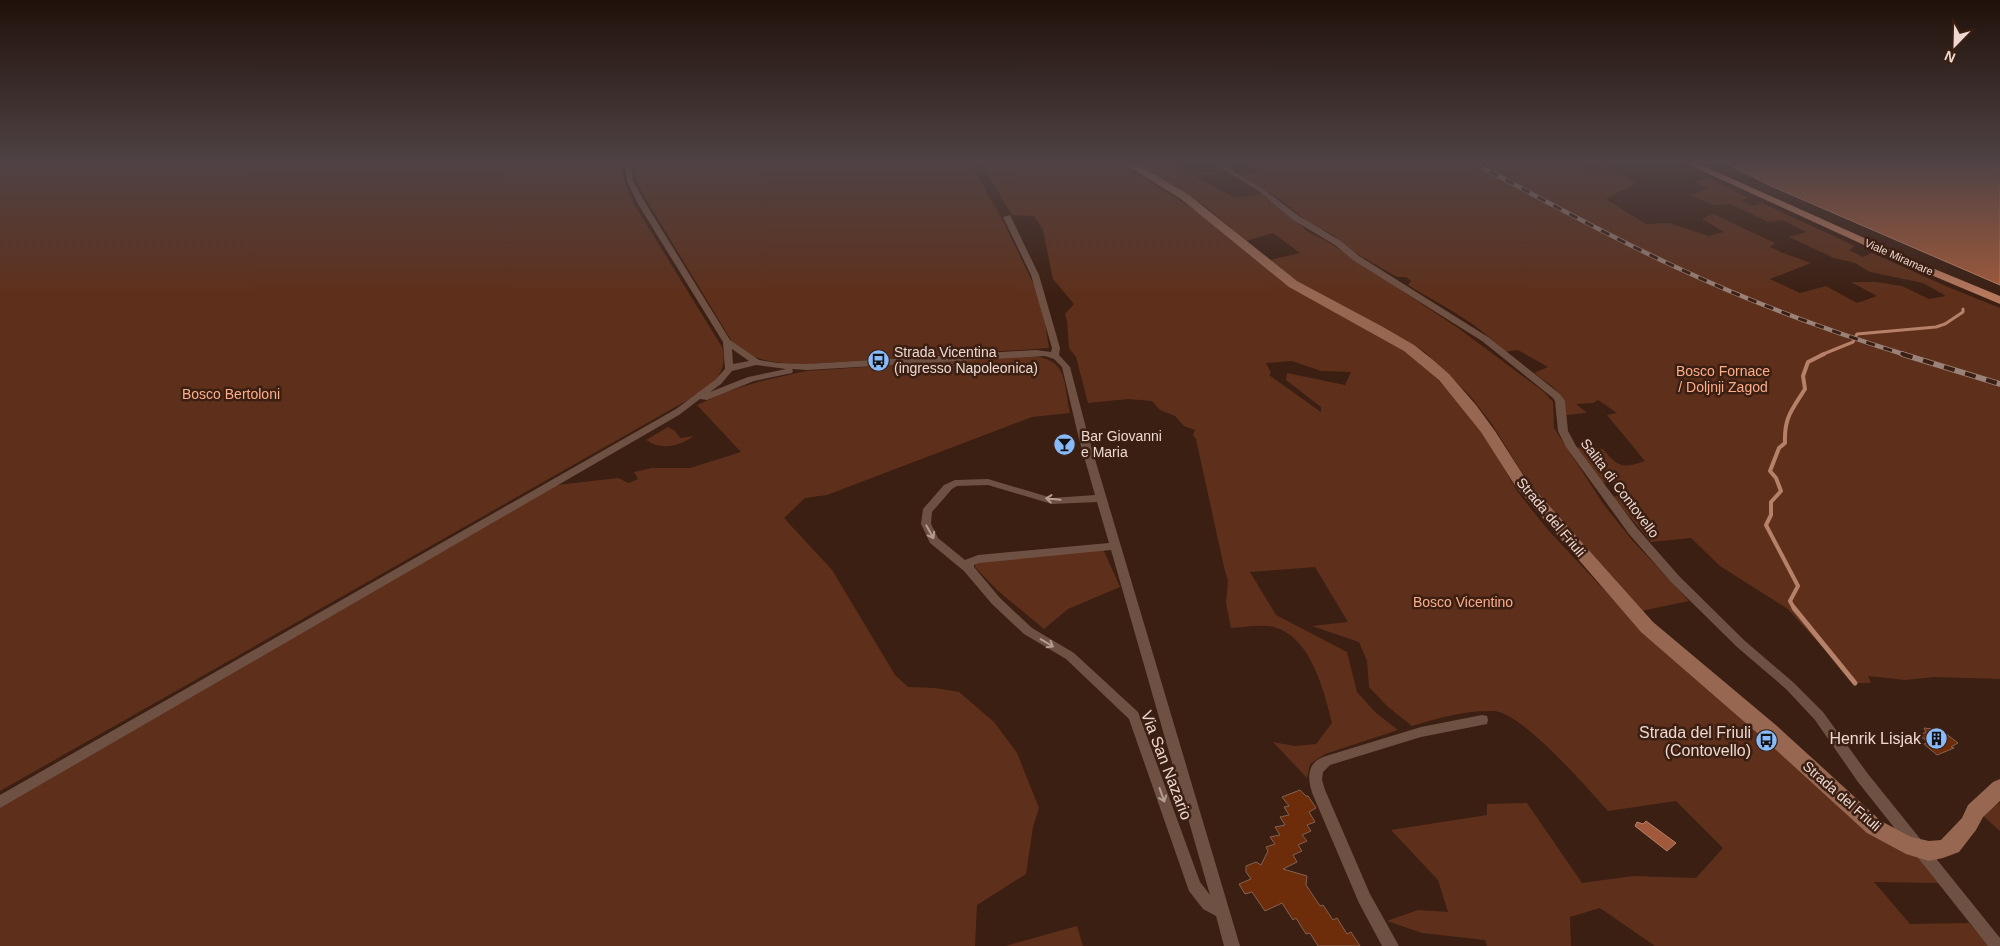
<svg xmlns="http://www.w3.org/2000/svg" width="2000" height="946" viewBox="0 0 2000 946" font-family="Helvetica,sans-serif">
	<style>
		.green { fill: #5e301b; fill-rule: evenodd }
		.water { fill: #a05a3b; stroke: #b78068 }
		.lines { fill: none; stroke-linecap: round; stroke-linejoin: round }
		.stream-far2 { stroke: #b78068; stroke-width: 3 }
		.stream-far1 { stroke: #b78068; stroke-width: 4 }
		.stream { stroke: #b78068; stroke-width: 5 }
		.ferry { stroke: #f9aa87; stroke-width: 1; stroke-dasharray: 5 4; stroke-linecap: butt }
		.building { fill: #6d2d0a; stroke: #836253 }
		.street { fill: #6f5144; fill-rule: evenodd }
		.secondary { fill: #976752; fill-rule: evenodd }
		.primary { fill: #b5785d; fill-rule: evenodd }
		.rail-far1-casing { stroke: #9a8278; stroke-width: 4.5 }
		.rail-casing { stroke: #9a8278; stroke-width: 5.5 }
		.rail-far1 { stroke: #3b1f12; stroke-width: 3; stroke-dasharray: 9; stroke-linecap: butt }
		.rail { stroke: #3b1f12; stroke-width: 4; stroke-dasharray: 11; stroke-linecap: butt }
		.oneway { stroke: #b49c92 }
		.labels { text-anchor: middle; stroke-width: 5; stroke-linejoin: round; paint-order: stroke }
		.far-street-label { font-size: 11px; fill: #edd9d1; stroke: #3b1f12 }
		.poi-label { font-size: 14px; fill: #edd9d1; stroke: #3b1f12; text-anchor: start }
		.park-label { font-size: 14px; fill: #fdad8a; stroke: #3b1f12 }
		.street-label { font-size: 14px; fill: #edd9d1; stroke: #3b1f12 }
		.near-poi-label { font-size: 16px; fill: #edd9d1; stroke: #3b1f12; text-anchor: end }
		.near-street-label { font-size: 16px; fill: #edd9d1; stroke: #3b1f12 }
	</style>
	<rect width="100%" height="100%" fill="#3b1f12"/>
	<g class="green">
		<path d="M 0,163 L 622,163 L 623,179 L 634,204 L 722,347 C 729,374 712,384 691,398 L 0,791 Z"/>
		<path d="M 633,163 L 970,163 L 1001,217 L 1037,291 L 1044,317 L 1049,348 L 808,364 C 777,363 759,363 734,345 L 641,191 L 633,173 Z"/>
		<path d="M 981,163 L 1121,163 L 1207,218 L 1286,284 L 1401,348 L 1430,371 L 1460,404 L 1487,438 L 1517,491 L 1548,530 L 1623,610 L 1919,857 L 1938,883 L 1874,882 L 1910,924 L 1969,923 L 1989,946 L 1655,946 L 1600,908 L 1570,917 L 1571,946 L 1487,946 L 1485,940 L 1422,933 L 1387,921 L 1418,910 L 1448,912 L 1438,880 L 1391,830 L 1487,815 L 1487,804 L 1527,803 L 1582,883 L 1633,876 L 1696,878 L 1723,848 L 1676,801 L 1608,811 C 1587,788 1523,713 1494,711 C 1466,710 1438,718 1412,726 L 1387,706 L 1369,687 L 1367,661 L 1359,642 L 1312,626 L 1348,622 L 1315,567 L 1250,572 L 1276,615 L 1347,652 L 1357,692 L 1376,713 L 1398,730 L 1325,754 L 1310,764 L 1307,778 L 1273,742 L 1294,746 L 1316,744 L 1332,723 C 1324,691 1311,637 1274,627 C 1262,624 1244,627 1231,628 L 1226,603 L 1228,581 L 1224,567 L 1196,439 L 1193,435 L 1195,430 L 1184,426 L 1175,416 L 1160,410 L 1152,401 L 1128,399 L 1088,403 L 1076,357 L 1069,348 L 1067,321 L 1065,314 L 1074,304 L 1053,279 L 1043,230 L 1034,216 L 1012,215 ZM 1292,361 L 1321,371 L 1351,372 L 1345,385 L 1287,373 L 1286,380 L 1321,407 L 1321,412 L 1269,375 L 1271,373 L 1266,363 Z"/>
		<path d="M 1134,163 L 1172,163 L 1235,198 L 1262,194 L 1307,231 L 1330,243 L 1458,328 L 1544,392 L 1553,402 L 1554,428 L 1604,505 L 1632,540 L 1689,601 L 1641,611 L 1616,585 L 1540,496 L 1521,471 L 1492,424 L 1471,397 L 1444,370 L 1425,352 L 1291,278 L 1270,260 L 1300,253 L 1273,233 L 1246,241 L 1204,205 Z"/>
		<path d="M 1246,163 L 1575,163 L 1591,171 L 1610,167 L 1636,183 L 1606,199 L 1646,224 L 1669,223 L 1709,236 L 1724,232 L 1702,219 L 1713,214 L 1775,243 L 1770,247 L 1783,253 L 1811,263 L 1770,279 L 1800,293 L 1826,286 L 1857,303 L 1877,296 L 1851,282 L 1876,282 L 1902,286 L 1929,299 L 1946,296 L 1923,283 L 1870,272 L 1855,263 L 1834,258 L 1789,237 L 1806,232 L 1783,220 L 1768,222 L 1730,204 L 1712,205 L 1691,195 L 1707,189 L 1695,181 L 1709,178 L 1749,198 L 1741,200 L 1753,206 L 1762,203 L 1855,246 L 1849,250 L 1863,257 L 1872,253 L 1948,287 L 2000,308 L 2000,679 L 1934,677 L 1905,680 L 1868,676 L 1871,683 L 1855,683 L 1788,609 L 1720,566 L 1691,538 L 1651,542 L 1613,497 L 1623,494 L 1617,484 L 1602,482 L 1574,447 L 1603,449 C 1618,467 1622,469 1645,461 L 1607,415 L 1617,413 L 1598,400 L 1593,403 L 1576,404 L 1587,413 L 1566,415 C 1568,394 1550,385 1534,373 L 1548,367 L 1518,350 L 1503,352 C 1484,326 1437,303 1408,285 L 1411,281 L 1406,277 L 1397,277 L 1357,254 L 1333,235 L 1308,222 L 1281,200 L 1240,175 L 1258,172 Z"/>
		<path d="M 1031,356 C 1069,359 1063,382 1070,413 L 1032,417 L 827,495 L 805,498 L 784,518 L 832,570 L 895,675 L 908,687 L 935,688 L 959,692 L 994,722 L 1017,753 L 1039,808 L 1033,827 L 1026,874 L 977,905 L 975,946 L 0,946 L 0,807 L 557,485 L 618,478 L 629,483 L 638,479 L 634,472 L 652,468 L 690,468 L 741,452 L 697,405 L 726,392 L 758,382 L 806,371 Z"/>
		<path d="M 668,427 L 675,431 L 680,438 L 694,436 C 679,446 662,451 646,440 Z"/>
		<path d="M 1103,549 L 1120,587 L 1068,609 L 1044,629 L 997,590 L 975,567 L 976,564 L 983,561 Z"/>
		<path d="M 2000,803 L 2000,831 L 1981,814 Z"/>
		<path d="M 1077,926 L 1083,946 L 1005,946 Z"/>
	</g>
	<g class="water">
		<path d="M 1725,163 L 2000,163 L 2000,285 L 1771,186 Z"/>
		<path d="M 1646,821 L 1676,843 L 1667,851 L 1635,826 L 1637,822 L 1643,824 Z"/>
	</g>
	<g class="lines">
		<path class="stream-far2" d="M 1821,355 L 1853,342 L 1857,334 L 1936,327 L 1945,324 L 1963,312 L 1963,309"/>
		<path class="stream-far1" d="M 1795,610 L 1790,601 L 1798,586 L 1766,525 L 1771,515 L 1771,502 L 1781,491 L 1776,478 L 1770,471 L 1779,448 L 1785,443 C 1784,417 1792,410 1805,389 L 1803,376 L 1808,362 L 1824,354"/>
		<path class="stream" d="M 1794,608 L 1855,683"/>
		<path class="ferry" d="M 1974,163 L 2000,171"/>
	</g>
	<g class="building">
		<path d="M 1924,728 L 1941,730 L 1958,743 L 1951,747 L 1954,748 L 1937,755 L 1924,744 L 1928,742 L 1919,735 L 1926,732 Z"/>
		<path d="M 1300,790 L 1306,796 L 1308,796 L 1316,808 L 1309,812 L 1315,822 L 1307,825 L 1311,831 L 1302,835 L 1307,841 L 1298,845 L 1302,851 L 1293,855 L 1297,862 L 1283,869 L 1307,876 L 1306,885 L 1320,906 L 1323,905 L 1333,920 L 1337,918 L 1347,934 L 1351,932 L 1360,946 L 1318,946 L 1310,933 L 1306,934 L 1296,918 L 1293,920 L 1282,903 L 1265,911 L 1252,892 L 1245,894 L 1239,884 L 1251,879 L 1246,872 L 1246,866 L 1256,862 L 1261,865 L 1268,851 L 1266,847 L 1275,844 L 1270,837 L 1280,835 L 1275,827 L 1285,825 L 1280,817 L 1289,815 L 1284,807 L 1289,806 L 1282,797 Z"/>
	</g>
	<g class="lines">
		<g class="street">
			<path d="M 625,163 L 631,163 L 633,181 L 646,204 L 730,340 L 759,360 L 778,363 L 807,364 L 1036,350 L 1051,352 L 1052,348 L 1031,275 L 1003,217 L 1010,215 L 1039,275 L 1060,348 L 1059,355 L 1070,367 L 1089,439 L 1240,946 L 1224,946 L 1216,916 L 1203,909 L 1189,891 L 1129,719 L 1066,659 L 1024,634 L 992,604 L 964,571 L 930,543 L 921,524 L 923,509 L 944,485 L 955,480 L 988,479 L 1052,498 L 1095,495 L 1079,439 L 1062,367 L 1054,359 L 1045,356 L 807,370 L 792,369 L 793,371 L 792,373 L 754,381 L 707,400 L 700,399 L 679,415 L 0,808 L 0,795 L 676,409 L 715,380 L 725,369 L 723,342 L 638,204 L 627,181 ZM 732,349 L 749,361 L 733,364 ZM 756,365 L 786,369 L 748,377 L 710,392 L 721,384 L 732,371 ZM 988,485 L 1052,504 L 1097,502 L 1109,543 L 978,555 L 965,560 L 938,538 L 931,524 L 932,512 L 952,489 L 957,486 ZM 1111,550 L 1210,895 L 1200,882 L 1138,712 L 1074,653 L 1032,628 L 1000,598 L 974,567 L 974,565 L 979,563 Z"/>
			<path d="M 1213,163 L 1220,163 L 1263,189 L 1299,216 L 1341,241 L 1359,256 L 1488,337 L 1560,394 L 1565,401 L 1568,431 L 1576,446 L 1637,528 L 1679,576 L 1745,641 L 1794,683 L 1823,712 L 1868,774 L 2000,938 L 2000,946 L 1988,946 L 1858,782 L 1815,720 L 1786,689 L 1737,647 L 1671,582 L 1629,534 L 1566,447 L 1558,431 L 1555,401 L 1553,398 L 1482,341 L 1353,260 L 1335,245 L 1293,220 L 1259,191 Z"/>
			<path d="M 1482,715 L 1487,716 L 1488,720 L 1487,724 L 1421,737 L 1330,765 L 1323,772 L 1322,780 L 1325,790 L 1370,894 L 1399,946 L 1382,946 L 1359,903 L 1313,795 C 1307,779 1306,762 1326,756 L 1421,727 Z"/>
		</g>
		<path class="secondary" d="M 1123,163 L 1135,163 L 1189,195 L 1297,281 L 1383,327 L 1414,345 L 1432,359 L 1449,374 L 1476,405 L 1495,431 L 1527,481 L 1653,622 L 1777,726 L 1881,821 L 1911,837 L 1929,841 L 1941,840 L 1962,818 L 1968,805 L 1993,782 L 2000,779 L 2000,801 L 1983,817 L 1976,830 L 1959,852 L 1943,858 L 1929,861 L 1906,854 L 1867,833 L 1763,738 L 1641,632 L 1516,487 L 1481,432 L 1439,380 L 1404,351 L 1289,287 L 1181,199 Z"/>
		<path class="primary" d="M 1685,163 L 1697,163 L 1920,263 L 2000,296 L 2000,304 L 1912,267 Z"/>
		<defs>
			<path id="rail-far1" d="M 1474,163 C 1542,199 1610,237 1680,269 C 1753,303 1829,331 1906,355"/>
			<path id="rail" d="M 1902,354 L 2000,384"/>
		</defs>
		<use href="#rail-far1" class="rail-far1-casing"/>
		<use href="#rail" class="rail-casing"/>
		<use href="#rail-far1" class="rail-far1"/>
		<use href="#rail" class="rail"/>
	</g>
	<defs><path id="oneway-shaft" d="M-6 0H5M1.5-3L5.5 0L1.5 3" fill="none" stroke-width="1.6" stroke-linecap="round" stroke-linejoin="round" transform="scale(1.25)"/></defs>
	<g class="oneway">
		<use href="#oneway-shaft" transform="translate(1053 499) rotate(-174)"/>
		<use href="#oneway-shaft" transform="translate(930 532) rotate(61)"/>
		<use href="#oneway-shaft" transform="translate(1047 643) rotate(31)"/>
		<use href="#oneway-shaft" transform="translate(1162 795) rotate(70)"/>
	</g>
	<linearGradient id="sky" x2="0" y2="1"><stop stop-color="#20110a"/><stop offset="0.55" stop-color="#4f4244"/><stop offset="1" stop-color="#4f4244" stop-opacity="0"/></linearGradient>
	<rect width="2000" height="295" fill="url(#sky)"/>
	<defs>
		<symbol id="bus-disc" viewBox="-11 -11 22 22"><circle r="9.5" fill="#87bbfb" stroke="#3b1f12"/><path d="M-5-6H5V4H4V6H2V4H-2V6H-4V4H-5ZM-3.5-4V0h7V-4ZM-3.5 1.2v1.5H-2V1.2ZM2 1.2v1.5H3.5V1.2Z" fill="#111"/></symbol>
		<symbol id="bar-disc" viewBox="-11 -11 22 22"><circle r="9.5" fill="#87bbfb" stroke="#3b1f12"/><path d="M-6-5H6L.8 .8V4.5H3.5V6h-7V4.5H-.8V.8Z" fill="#111"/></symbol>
		<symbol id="building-disc" viewBox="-11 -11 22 22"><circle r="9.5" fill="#87bbfb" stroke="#3b1f12"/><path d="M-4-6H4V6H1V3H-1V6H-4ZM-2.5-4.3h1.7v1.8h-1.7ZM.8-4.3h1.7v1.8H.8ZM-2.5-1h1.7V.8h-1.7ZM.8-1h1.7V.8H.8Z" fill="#111"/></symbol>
	</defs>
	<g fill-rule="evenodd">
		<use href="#bus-disc" x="866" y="348" width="25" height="25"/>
		<use href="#bar-disc" x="1052" y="432" width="25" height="25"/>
		<use href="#building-disc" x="1924" y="726" width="25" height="25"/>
		<use href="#bus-disc" x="1754" y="728" width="25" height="25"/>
	</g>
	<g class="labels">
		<g class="far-street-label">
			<text transform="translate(1899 257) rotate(24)" y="4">Viale Miramare</text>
		</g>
		<g class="poi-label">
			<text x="894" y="357">Strada Vicentina<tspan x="894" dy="16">(ingresso Napoleonica)</tspan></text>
			<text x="1081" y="441">Bar Giovanni<tspan x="1081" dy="16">e Maria</tspan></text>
		</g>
		<g class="park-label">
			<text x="1723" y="376">Bosco Fornace<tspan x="1723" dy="16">/ Doljnji Zagod</tspan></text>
			<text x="231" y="399">Bosco Bertoloni</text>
			<text x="1463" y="607">Bosco Vicentino</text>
		</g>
		<g class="street-label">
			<text transform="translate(1620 488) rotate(53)" y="5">Salita di Contovello</text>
			<text transform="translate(1551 517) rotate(50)" y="5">Strada del Friuli</text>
			<text transform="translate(1842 796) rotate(41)" y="5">Strada del Friuli</text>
		</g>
		<g class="near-poi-label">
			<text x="1751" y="738">Strada del Friuli<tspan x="1751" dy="18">(Contovello)</tspan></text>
			<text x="1921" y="744">Henrik Lisjak</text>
		</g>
		<g class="near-street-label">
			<text transform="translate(1167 765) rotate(69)" y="6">Via San Nazario</text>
		</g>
	</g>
	<g transform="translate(1955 45) rotate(203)" stroke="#3b1f12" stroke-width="4" paint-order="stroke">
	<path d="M0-4L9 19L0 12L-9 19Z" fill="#edd9d1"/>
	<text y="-8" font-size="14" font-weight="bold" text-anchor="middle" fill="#edd9d1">N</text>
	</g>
</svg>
